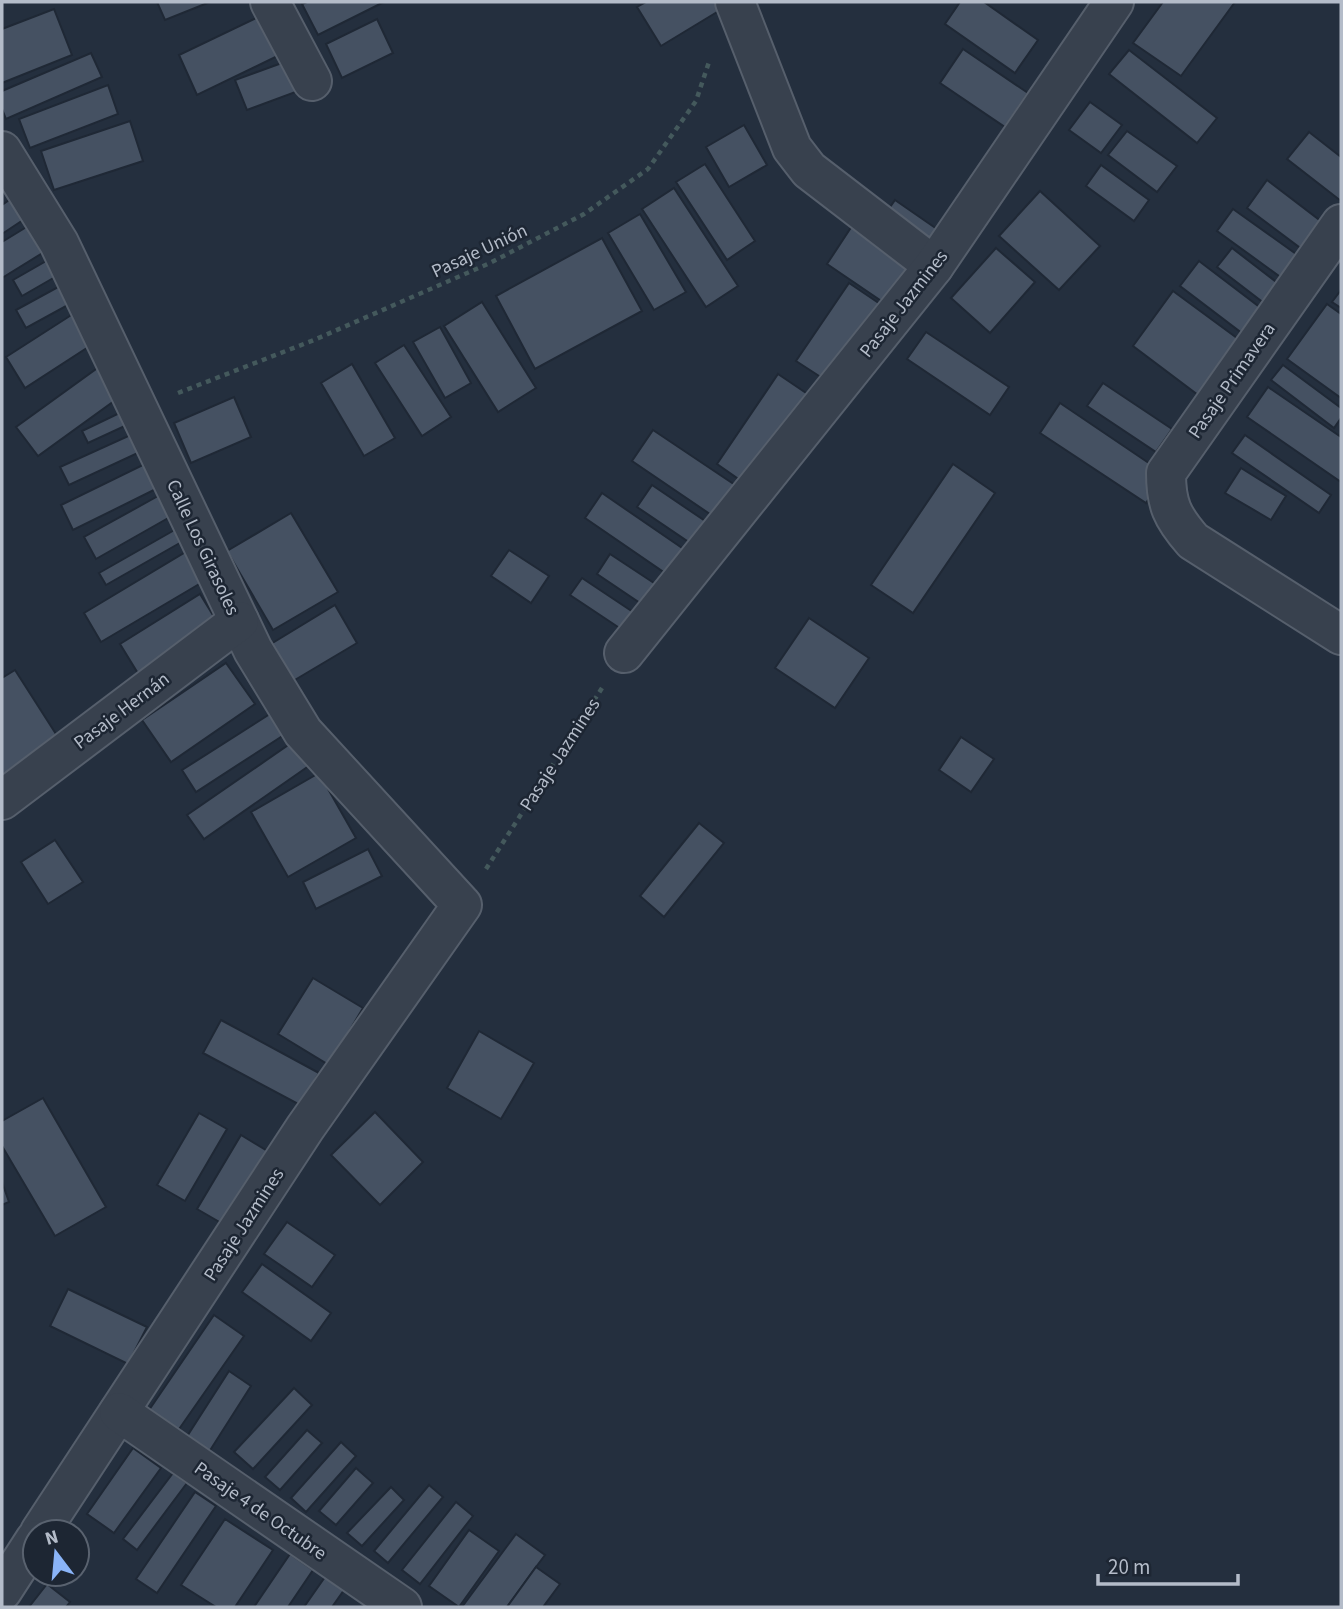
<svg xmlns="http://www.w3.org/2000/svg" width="1343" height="1609" viewBox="0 0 1343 1609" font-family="'Source Sans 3',sans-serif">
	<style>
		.building { fill: #455162; stroke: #1f2835; stroke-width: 2 }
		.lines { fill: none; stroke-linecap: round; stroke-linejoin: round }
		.minor-casing { stroke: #565f6c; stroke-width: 42 }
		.path { stroke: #44595c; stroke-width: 4.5; stroke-dasharray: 5 5; stroke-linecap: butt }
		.minor { stroke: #38414e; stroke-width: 38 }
		.labels { text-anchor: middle; stroke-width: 5; stroke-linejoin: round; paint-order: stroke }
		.street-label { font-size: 19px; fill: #b4bcc9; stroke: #1d2633 }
	</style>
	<rect width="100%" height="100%" fill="#242f3e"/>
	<g class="building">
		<path d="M 157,2 L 210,2 L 165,20 Z"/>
		<path d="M 307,2 L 384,2 L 318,35 L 302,4 Z"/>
		<path d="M 646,2 L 717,2 L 722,9 L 661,46 L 637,7 Z"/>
		<path d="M 960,2 L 984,2 L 1038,40 L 1015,73 L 945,24 Z"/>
		<path d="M 1163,2 L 1235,2 L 1181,76 L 1133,43 Z"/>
		<path d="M 54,9 L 72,55 L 2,83 L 2,29 Z"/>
		<path d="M 273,10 L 292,49 L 197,95 L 179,55 Z"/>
		<path d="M 377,19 L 393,53 L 342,78 L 326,44 Z"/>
		<path d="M 963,49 L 1028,93 L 1005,127 L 940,83 Z"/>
		<path d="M 1129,50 L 1217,118 L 1197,143 L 1109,74 Z"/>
		<path d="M 91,53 L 102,77 L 6,119 L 2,109 L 2,91 Z"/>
		<path d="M 290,60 L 301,90 L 247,110 L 235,80 Z"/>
		<path d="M 108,85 L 118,114 L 30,148 L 19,119 Z"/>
		<path d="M 1090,102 L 1122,125 L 1101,153 L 1069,130 Z"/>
		<path d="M 130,121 L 143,161 L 54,190 L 41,151 Z"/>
		<path d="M 744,125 L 767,165 L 729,187 L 706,147 Z"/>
		<path d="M 1127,131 L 1177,166 L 1157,192 L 1108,155 Z"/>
		<path d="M 1309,132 L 1341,157 L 1341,201 L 1287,159 Z"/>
		<path d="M 705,164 L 755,241 L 727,260 L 676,182 Z"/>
		<path d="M 1101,165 L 1149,200 L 1134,221 L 1086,186 Z"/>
		<path d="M 1267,180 L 1339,235 L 1319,262 L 1247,208 Z"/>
		<path d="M 674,188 L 738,286 L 706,307 L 642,209 Z"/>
		<path d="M 1040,191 L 1100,246 L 1059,290 L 999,236 Z"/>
		<path d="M 18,194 L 32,214 L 2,234 L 2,205 Z"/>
		<path d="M 895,200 L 947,236 L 932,259 L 879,223 Z"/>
		<path d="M 1233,209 L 1313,266 L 1297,289 L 1217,231 Z"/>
		<path d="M 640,214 L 686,292 L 654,310 L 608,233 Z"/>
		<path d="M 33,223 L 49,249 L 2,278 L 2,242 Z"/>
		<path d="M 852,226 L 927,278 L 902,315 L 827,264 Z"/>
		<path d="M 602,238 L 642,311 L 535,369 L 496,296 Z"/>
		<path d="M 996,248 L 1035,282 L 990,333 L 951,298 Z"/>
		<path d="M 1232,248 L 1292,294 L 1277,313 L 1217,267 Z"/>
		<path d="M 60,253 L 69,269 L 22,296 L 13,280 Z"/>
		<path d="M 1199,261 L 1274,318 L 1255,343 L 1180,286 Z"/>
		<path d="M 69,281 L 79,299 L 26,328 L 16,310 Z"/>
		<path d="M 849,283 L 889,310 L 836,387 L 796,361 Z"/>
		<path d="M 1341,290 L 1341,308 L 1332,302 Z"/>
		<path d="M 1173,291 L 1260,355 L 1218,410 L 1133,346 Z"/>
		<path d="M 482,302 L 536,388 L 498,412 L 444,326 Z"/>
		<path d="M 1327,304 L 1341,314 L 1341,398 L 1287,359 Z"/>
		<path d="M 76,312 L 96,342 L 25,388 L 6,357 Z"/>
		<path d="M 440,327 L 471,383 L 445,398 L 413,342 Z"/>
		<path d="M 926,332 L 1009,387 L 990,415 L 907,359 Z"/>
		<path d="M 404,345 L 451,417 L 422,436 L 375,363 Z"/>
		<path d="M 110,359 L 132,388 L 38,456 L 16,427 Z"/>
		<path d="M 352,364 L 395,438 L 364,456 L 321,383 Z"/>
		<path d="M 1283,365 L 1341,408 L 1341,418 L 1334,428 L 1271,380 Z"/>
		<path d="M 778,374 L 812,397 L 750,487 L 717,464 Z"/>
		<path d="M 1103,383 L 1172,429 L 1156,452 L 1087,406 Z"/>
		<path d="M 1268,387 L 1341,437 L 1341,482 L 1247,417 Z"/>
		<path d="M 234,397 L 251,437 L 191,463 L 174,423 Z"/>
		<path d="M 1060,403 L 1165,474 L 1146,503 L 1040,433 Z"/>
		<path d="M 134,406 L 140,419 L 88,443 L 82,431 Z"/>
		<path d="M 148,427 L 155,445 L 69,485 L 60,467 Z"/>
		<path d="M 653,430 L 747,493 L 726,525 L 632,461 Z"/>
		<path d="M 1245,435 L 1331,495 L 1319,513 L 1232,453 Z"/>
		<path d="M 155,459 L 166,484 L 73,530 L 61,505 Z"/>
		<path d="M 953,464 L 995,493 L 913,613 L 871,585 Z"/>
		<path d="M 1241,468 L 1286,496 L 1271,520 L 1225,493 Z"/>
		<path d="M 652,485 L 717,529 L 702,551 L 637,507 Z"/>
		<path d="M 602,493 L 685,550 L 668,575 L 585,518 Z"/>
		<path d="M 158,496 L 170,517 L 96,559 L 84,537 Z"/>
		<path d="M 291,513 L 338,592 L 273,630 L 227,551 Z"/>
		<path d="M 178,528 L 185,540 L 106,585 L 99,573 Z"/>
		<path d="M 189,550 L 206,580 L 101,642 L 84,613 Z"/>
		<path d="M 509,550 L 549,576 L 531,603 L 491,576 Z"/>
		<path d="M 610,554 L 660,587 L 646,607 L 597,574 Z"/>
		<path d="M 582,578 L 639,616 L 627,633 L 570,595 Z"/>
		<path d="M 200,594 L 219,625 L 139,675 L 120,644 Z"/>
		<path d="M 335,605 L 357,643 L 283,687 L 261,650 Z"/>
		<path d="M 809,618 L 869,658 L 835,708 L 775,668 Z"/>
		<path d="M 226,663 L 255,704 L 171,762 L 142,720 Z"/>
		<path d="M 15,670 L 63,745 L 2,783 L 2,678 Z"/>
		<path d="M 273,712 L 287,733 L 196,792 L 182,770 Z"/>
		<path d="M 961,737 L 994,759 L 971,792 L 939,770 Z"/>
		<path d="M 297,739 L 313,763 L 204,839 L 187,815 Z"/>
		<path d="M 319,773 L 356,838 L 288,877 L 251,812 Z"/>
		<path d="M 699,823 L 724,843 L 664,917 L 640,896 Z"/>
		<path d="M 55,840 L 83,882 L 48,904 L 21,862 Z"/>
		<path d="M 368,849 L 382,876 L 316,909 L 303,882 Z"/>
		<path d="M 313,978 L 363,1008 L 329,1065 L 278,1034 Z"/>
		<path d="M 221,1020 L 319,1073 L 300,1105 L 203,1053 Z"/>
		<path d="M 479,1031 L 534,1063 L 501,1119 L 447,1088 Z"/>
		<path d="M 43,1098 L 106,1207 L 55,1236 L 2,1146 L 2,1121 Z"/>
		<path d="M 375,1112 L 423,1162 L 380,1205 L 331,1155 Z"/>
		<path d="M 199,1113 L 227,1129 L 185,1201 L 157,1185 Z"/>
		<path d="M 241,1135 L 279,1158 L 235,1231 L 197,1209 Z"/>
		<path d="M 2,1182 L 9,1202 L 2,1205 Z"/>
		<path d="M 287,1222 L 335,1255 L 312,1287 L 264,1254 Z"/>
		<path d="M 262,1264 L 331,1313 L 311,1341 L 242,1292 Z"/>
		<path d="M 68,1289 L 147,1327 L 128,1364 L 50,1326 Z"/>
		<path d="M 214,1315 L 244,1336 L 177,1432 L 147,1413 Z"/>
		<path d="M 229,1371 L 251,1386 L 209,1452 L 186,1438 Z"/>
		<path d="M 294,1388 L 312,1405 L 253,1469 L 234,1452 Z"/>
		<path d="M 307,1430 L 322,1443 L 280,1490 L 265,1477 Z"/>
		<path d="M 341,1442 L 356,1456 L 306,1512 L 291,1498 Z"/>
		<path d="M 133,1448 L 161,1468 L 114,1533 L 87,1514 Z"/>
		<path d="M 356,1468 L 373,1483 L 336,1525 L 319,1511 Z"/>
		<path d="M 173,1473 L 187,1483 L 137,1550 L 123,1539 Z"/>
		<path d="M 429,1485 L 443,1497 L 388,1563 L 374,1551 Z"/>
		<path d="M 391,1487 L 404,1500 L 362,1546 L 347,1533 Z"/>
		<path d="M 195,1492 L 216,1506 L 157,1593 L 136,1579 Z"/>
		<path d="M 456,1502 L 473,1516 L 420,1584 L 402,1570 Z"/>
		<path d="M 225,1519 L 273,1550 L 235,1607 L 216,1607 L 181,1585 Z"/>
		<path d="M 469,1530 L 499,1551 L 459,1607 L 429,1586 Z"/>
		<path d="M 516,1534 L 545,1555 L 536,1567 L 507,1607 L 462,1607 Z"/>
		<path d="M 290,1554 L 313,1570 L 288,1607 L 254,1607 Z"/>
		<path d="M 536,1567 L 560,1584 L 543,1607 L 507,1607 Z"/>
		<path d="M 325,1577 L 344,1590 L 332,1607 L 304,1607 Z"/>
		<path d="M 47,1584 L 70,1602 L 66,1607 L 29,1607 Z"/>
	</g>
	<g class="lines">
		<defs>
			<g id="minor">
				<path d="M 270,2 L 312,81"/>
				<path d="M 735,2 L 792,148 L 809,170 L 934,266"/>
				<path d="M 2,151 L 59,243 L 253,650 L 303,732 L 462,905 L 305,1128 L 40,1532"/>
				<path d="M 1341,224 L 1166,473 C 1166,504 1172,517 1193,541 L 1341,635"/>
				<path d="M 624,653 L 934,266 L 1114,2"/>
				<path d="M 2,800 L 239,621"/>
				<path d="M 119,1412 L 402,1607"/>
				<path d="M 2,1591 L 35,1540"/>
			</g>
		</defs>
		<use href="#minor" class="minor-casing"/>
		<g class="path">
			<path d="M 178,393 L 314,340 L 490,263 L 584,214 L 648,169 L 696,101 L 710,59"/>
			<path d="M 486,869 L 602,688"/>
		</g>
		<use href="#minor" class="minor"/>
	</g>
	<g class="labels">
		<g class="street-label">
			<text transform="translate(479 250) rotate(-25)" y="7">Pasaje Unión</text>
			<text transform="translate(903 303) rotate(-52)" y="7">Pasaje Jazmines</text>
			<text transform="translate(1231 380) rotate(-55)" y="7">Pasaje Primavera</text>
			<text transform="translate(204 547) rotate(65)" y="7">Calle Los Girasoles</text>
			<text transform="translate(121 710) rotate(-37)" y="7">Pasaje Hernán</text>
			<text transform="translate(559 754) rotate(-57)" y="7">Pasaje Jazmines</text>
			<text transform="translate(243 1224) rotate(-57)" y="7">Pasaje Jazmines</text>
			<text transform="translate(261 1510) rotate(35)" y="7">Pasaje 4 de Octubre</text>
		</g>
	</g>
	<rect width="1343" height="1609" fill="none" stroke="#b4bcc9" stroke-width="7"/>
	<g transform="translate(56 1553) rotate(344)"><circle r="33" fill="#1d2633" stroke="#59626f" stroke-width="2"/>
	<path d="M0-5L12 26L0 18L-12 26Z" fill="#8ab4f8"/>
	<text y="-10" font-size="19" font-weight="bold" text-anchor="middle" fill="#b4bcc9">N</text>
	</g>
	<path d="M1098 1574v10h140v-10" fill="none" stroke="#b4bcc9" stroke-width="3.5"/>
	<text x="1108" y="1574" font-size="21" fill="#b4bcc9" stroke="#1d2633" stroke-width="5" paint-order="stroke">20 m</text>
</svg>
